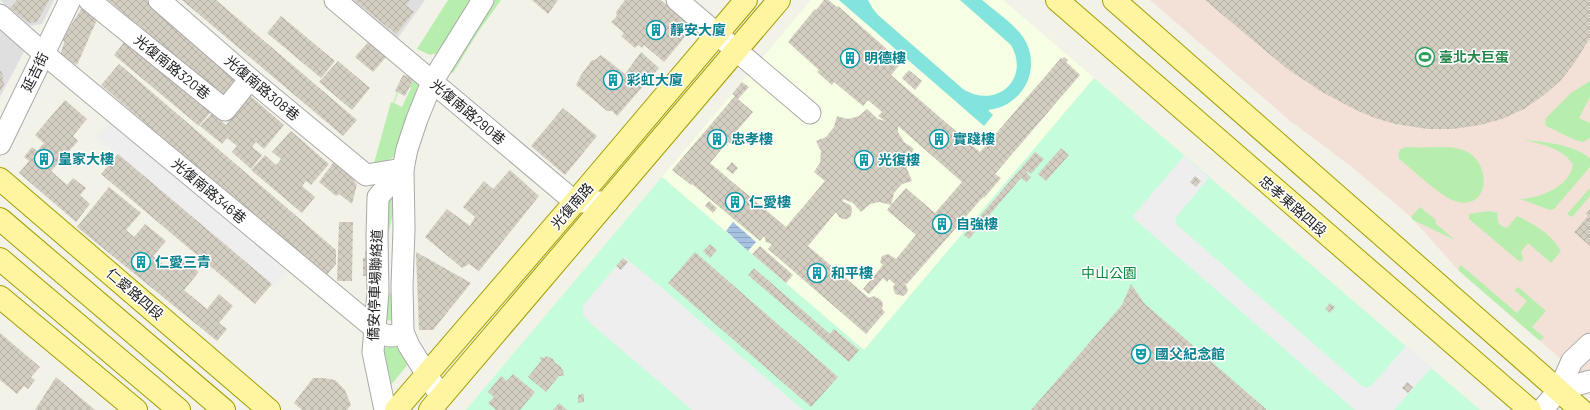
<svg xmlns="http://www.w3.org/2000/svg" width="1590" height="410" viewBox="0 0 1590 410" font-family="Barlow,'Noto Sans TC',sans-serif">
	<style>
		.residential { fill: #e0dfdf }
		.commercial { fill: #f3e1d7 }
		.education { fill: #f6ffe4 }
		.grass { fill: #b8eead }
		.park { fill: #c5fcdb }
		.pitch { fill: #83e4de }
		.parking { fill: #eee }
		.water { fill: url(#water-rules) }
		.building { fill: url(#building-cross-hatch) }
		.lines { fill: none; stroke-linecap: round; stroke-linejoin: round }
		.minor-casing { stroke: #a9a9a9; stroke-width: 23 }
		.major-casing { stroke: #9f9e00; stroke-width: 24 }
		.minor { stroke: #fff; stroke-width: 21 }
		.major { stroke: #fff4a0; stroke-width: 22 }
		.labels { text-anchor: middle; stroke-width: 3; stroke-linejoin: round; paint-order: stroke }
		.culture-label { font-size: 14px; font-weight: bold; fill: #0d838f; stroke: #fff; text-anchor: start }
		.leisure-label { font-size: 14px; font-weight: bold; fill: #27864d; stroke: #fff; text-anchor: start }
		.street-label { font-size: 14px; fill: #222; stroke: #fff }
		.park-label { font-size: 14px; fill: #06893b; stroke: #fff }
	</style>
	<defs>
		<pattern id="water-rules" width="6" height="5" patternUnits="userSpaceOnUse"><rect width="6" height="5" fill="#a7c1e1"/><path d="M0 2.5h6" fill="none" stroke="#8fa6c1"/></pattern>
		<pattern id="building-cross-hatch" width="8" height="8" patternUnits="userSpaceOnUse"><rect width="8" height="8" fill="#d3cec1"/><path d="M0 0l8 8M0 8l8-8" fill="none" stroke="#b5b1a6"/></pattern>
	</defs>
	<rect width="100%" height="100%" fill="#f2f2e8"/>
	<g class="residential">
		<path d="M 0,0 L 54,0 L 42,24 L 30,26 Z"/>
		<path d="M 345,0 L 425,0 L 395,42 Z"/>
		<path d="M 0,25 L 25,50 L 0,97 Z"/>
	</g>
	<path class="commercial" d="M 1150,0 L 1590,0 L 1590,389 L 1554,353 L 1458,270 L 1411,217 L 1352,167 L 1289,120 Z"/>
	<path class="education" d="M 811,0 L 1003,0 L 1094,78 L 864,350 L 662,177 Z"/>
	<g class="grass">
		<path d="M 448,0 L 472,0 L 438,53 L 430,55 L 417,49 Z"/>
		<path d="M 495,0 L 501,0 L 478,32 L 453,73 L 449,71 L 474,30 Z"/>
		<path d="M 416,75 L 421,82 L 396,155 L 386,162 L 374,163 L 391,102 L 393,103 L 397,92 L 398,93 L 394,103 L 402,107 L 411,88 L 410,87 Z"/>
		<path d="M 1590,81 L 1590,97 L 1579,118 L 1590,123 L 1590,138 L 1583,142 L 1575,140 L 1546,126 L 1545,122 L 1546,118 L 1571,93 Z"/>
		<path d="M 1523,140 C 1546,142 1571,144 1590,158 L 1590,167 L 1554,209 L 1550,210 L 1520,199 C 1540,198 1569,187 1573,165 C 1565,149 1540,143 1523,140 Z"/>
		<path d="M 1409,147 C 1425,149 1448,144 1463,150 C 1493,161 1491,212 1455,201 C 1441,197 1412,169 1399,159 C 1397,150 1401,148 1409,147 Z"/>
		<path d="M 1590,188 L 1590,196 L 1572,217 L 1567,214 Z"/>
		<path d="M 389,198 L 394,199 L 396,204 L 384,247 L 382,293 L 396,294 L 396,315 L 395,319 C 390,322 385,320 380,317 L 381,298 L 382,294 L 381,239 L 383,220 L 385,203 Z"/>
		<path d="M 1420,207 L 1436,220 L 1435,223 L 1455,240 L 1413,220 L 1411,217 Z"/>
		<path d="M 1489,211 L 1498,213 C 1496,222 1499,226 1507,228 L 1517,216 C 1537,226 1549,232 1561,251 L 1551,263 L 1528,243 L 1521,252 L 1523,259 L 1520,262 L 1469,219 L 1469,214 Z"/>
		<path d="M 1460,265 L 1462,266 L 1517,313 L 1527,301 L 1514,290 L 1518,287 L 1546,311 L 1532,327 L 1544,337 L 1540,341 L 1458,270 Z"/>
		<path d="M 387,347 L 400,347 L 409,363 L 386,391 L 382,349 Z"/>
	</g>
	<path class="park" d="M 1094,78 L 1480,410 L 466,410 L 662,177 L 864,350 Z"/>
	<path class="pitch" d="M 839,0 L 868,0 L 873,9 L 878,15 L 963,89 C 996,110 1031,79 1011,45 L 960,0 L 982,0 C 995,11 1013,23 1023,37 C 1043,67 1024,106 988,110 L 993,115 L 984,126 Z"/>
	<g class="parking">
		<path d="M 109,122 L 287,272 L 273,288 L 96,138 Z"/>
		<path d="M 1184,156 L 1209,178 L 1176,217 L 1176,224 L 1362,386 L 1367,388 L 1371,386 L 1406,346 L 1431,368 L 1394,410 L 1355,410 L 1132,217 Z"/>
		<path d="M 624,257 L 661,287 L 803,410 L 692,410 L 590,323 L 583,314 L 583,307 L 585,303 Z"/>
	</g>
	<path class="water" d="M 733,222 L 756,242 L 748,251 L 726,231 Z"/>
	<g class="building">
		<path d="M 17,0 L 49,0 L 37,22 L 29,23 L 10,8 Z"/>
		<path d="M 108,0 L 147,0 L 244,80 L 227,99 Z"/>
		<path d="M 182,0 L 216,0 L 357,120 L 343,136 Z"/>
		<path d="M 354,0 L 410,0 L 406,5 L 414,12 L 396,34 Z"/>
		<path d="M 532,0 L 558,0 L 548,14 Z"/>
		<path d="M 625,0 L 661,0 L 693,27 L 664,62 L 644,45 L 642,48 L 638,45 L 635,48 L 621,36 L 624,33 L 611,22 L 617,16 L 616,12 Z"/>
		<path d="M 824,0 L 828,0 L 837,7 L 838,6 L 890,52 L 890,53 L 901,63 L 891,75 L 980,152 L 1061,58 L 1062,59 L 1064,57 L 1068,60 L 1066,62 L 1080,75 L 995,174 L 1001,178 L 984,198 L 983,197 L 907,284 L 905,283 L 908,290 L 906,294 L 903,296 L 895,294 L 893,287 L 895,284 L 889,279 L 887,282 L 883,278 L 869,294 L 863,289 L 883,265 L 880,262 L 882,256 L 888,254 L 896,259 L 916,235 L 887,210 L 891,205 L 906,188 L 935,213 L 962,182 L 898,126 L 898,132 L 904,142 L 914,149 L 908,158 L 907,169 L 912,181 L 902,184 L 894,193 L 891,205 L 879,202 L 870,204 L 861,212 L 853,203 L 844,199 L 842,201 L 850,205 L 852,208 L 851,216 L 847,219 L 843,219 L 839,217 L 836,212 L 808,246 L 869,298 L 874,296 L 881,300 L 883,304 L 882,309 L 885,312 L 866,334 L 768,249 L 772,244 L 766,242 L 764,236 L 760,241 L 692,184 L 691,185 L 672,170 L 735,96 L 732,94 L 742,82 L 749,87 L 738,99 L 753,112 L 734,134 L 737,137 L 731,144 L 728,142 L 710,163 L 786,227 L 825,181 L 814,172 L 820,163 L 821,151 L 816,141 L 826,137 L 834,127 L 837,116 L 848,119 L 859,116 L 867,109 L 878,119 L 885,121 L 878,116 L 882,112 L 868,100 L 863,106 L 834,82 L 832,85 L 817,72 L 819,70 L 788,42 L 815,9 L 816,10 Z"/>
		<path d="M 1205,0 L 1590,0 L 1590,38 L 1573,65 L 1561,80 L 1544,95 L 1524,109 L 1502,119 L 1480,125 L 1453,129 L 1428,129 L 1395,124 L 1375,118 L 1356,110 L 1322,92 L 1286,68 Z"/>
		<path d="M 83,6 L 99,15 L 77,65 L 60,55 L 64,43 L 63,38 Z"/>
		<path d="M 281,16 L 335,61 L 321,78 L 267,33 Z"/>
		<path d="M 129,36 L 214,108 L 199,126 L 114,55 Z"/>
		<path d="M 369,41 L 387,56 L 373,72 L 355,57 Z"/>
		<path d="M 641,52 L 659,68 L 617,116 L 612,111 L 607,111 L 576,85 L 581,75 L 592,60 L 595,60 L 601,55 L 625,74 Z"/>
		<path d="M 338,61 L 370,88 L 352,110 L 319,82 Z"/>
		<path d="M 119,64 L 336,250 L 336,264 L 325,277 L 101,85 Z"/>
		<path d="M 410,68 L 416,75 L 405,96 L 395,91 L 403,75 L 406,76 Z"/>
		<path d="M 909,70 L 922,81 L 915,90 L 902,78 Z"/>
		<path d="M 0,71 L 2,72 L 4,86 L 0,91 Z"/>
		<path d="M 247,93 L 284,125 L 264,149 L 256,142 L 252,147 L 262,155 L 251,169 L 232,152 L 237,146 L 227,138 L 222,144 L 200,126 L 212,113 L 226,125 L 230,120 L 227,117 Z"/>
		<path d="M 65,100 L 87,119 L 73,136 L 78,141 L 51,171 L 67,185 L 73,178 L 86,188 L 80,195 L 90,204 L 76,222 L 19,173 L 29,161 L 24,157 L 32,147 L 37,151 L 44,143 L 35,135 Z"/>
		<path d="M 563,108 L 597,136 L 565,175 L 531,146 Z"/>
		<path d="M 291,131 L 329,164 L 311,185 L 306,181 L 302,186 L 315,197 L 302,213 L 251,170 L 265,155 L 276,165 L 281,159 L 272,152 Z"/>
		<path d="M 1061,148 L 1069,155 L 1046,181 L 1038,174 Z"/>
		<path d="M 1035,152 L 1044,159 L 1031,174 L 1027,171 L 1026,172 L 1031,177 L 1026,182 L 1021,178 L 969,239 L 964,235 Z"/>
		<path d="M 118,154 L 272,284 L 255,304 L 101,174 Z"/>
		<path d="M 336,159 L 357,177 L 354,182 L 357,184 L 352,204 L 339,194 L 336,196 L 319,182 Z"/>
		<path d="M 732,162 L 738,168 L 733,174 L 726,169 Z"/>
		<path d="M 510,170 L 539,196 L 479,271 L 469,264 L 462,268 L 425,237 L 447,209 L 470,226 L 475,217 L 463,207 L 484,181 L 493,189 Z"/>
		<path d="M 1195,176 L 1201,181 L 1196,187 L 1190,182 Z"/>
		<path d="M 109,187 L 141,213 L 126,230 L 134,237 L 145,224 L 166,241 L 153,256 L 168,268 L 179,255 L 199,272 L 184,290 L 207,309 L 219,294 L 233,306 L 219,323 L 227,329 L 217,341 L 77,227 Z"/>
		<path d="M 709,201 L 717,208 L 713,213 L 705,206 Z"/>
		<path d="M 1590,209 L 1590,246 L 1574,232 L 1588,216 L 1586,214 Z"/>
		<path d="M 339,222 L 353,222 L 352,281 L 337,281 Z"/>
		<path d="M 710,244 L 717,250 L 710,258 L 703,251 Z"/>
		<path d="M 760,246 L 793,275 L 786,283 L 752,254 Z"/>
		<path d="M 372,250 L 373,276 L 363,276 L 363,258 L 365,258 L 365,251 Z"/>
		<path d="M 416,252 L 471,283 L 433,330 L 419,330 Z"/>
		<path d="M 695,252 L 838,377 L 811,407 L 668,283 Z"/>
		<path d="M 623,258 L 628,262 L 621,270 L 616,266 Z"/>
		<path d="M 754,268 L 830,334 L 834,329 L 859,350 L 849,362 L 748,275 Z"/>
		<path d="M 1131,284 L 1144,303 L 1267,410 L 1031,410 L 1122,305 Z"/>
		<path d="M 1330,303 L 1335,307 L 1330,313 L 1325,309 Z"/>
		<path d="M 0,333 L 40,367 L 31,377 L 35,380 L 28,389 L 24,386 L 17,394 L 0,380 Z"/>
		<path d="M 546,356 L 553,359 L 555,363 L 559,365 L 563,370 L 564,376 L 559,376 L 546,392 L 528,377 L 541,361 L 540,357 L 544,358 Z"/>
		<path d="M 513,374 L 535,392 L 520,410 L 496,410 L 488,403 L 494,397 L 488,392 L 501,376 L 507,381 Z"/>
		<path d="M 56,377 L 95,410 L 35,410 Z"/>
		<path d="M 313,378 L 323,378 L 335,380 L 345,390 L 351,405 L 347,410 L 302,410 L 294,403 Z"/>
		<path d="M 1407,382 L 1413,387 L 1408,393 L 1402,388 Z"/>
		<path d="M 584,394 L 584,402 L 578,403 L 578,395 Z"/>
		<path d="M 559,403 L 567,410 L 553,410 Z"/>
	</g>
	<g class="lines">
		<defs>
			<g id="minor">
				<path d="M 89,0 L 225,110 L 250,79"/>
				<path d="M 159,0 L 250,79 L 366,175 L 403,169"/>
				<path d="M 335,0 L 575,202 L 608,202"/>
				<path d="M 677,0 L 810,113"/>
				<path d="M 0,15 L 43,53 L 379,332 C 387,337 395,337 403,332"/>
				<path d="M 0,144 L 70,0"/>
				<path d="M 1559,390 L 1590,381"/>
				<path d="M 441,397 L 409,346 L 403,332 L 402,286 L 404,229 L 403,169 L 407,149 L 417,119 L 432,82 L 483,0"/>
				<path d="M 385,410 L 373,352 L 378,292 L 377,237 L 378,197 L 403,169"/>
				<path d="M 1542,410 L 1559,390 L 1572,361 L 1590,344"/>
			</g>
			<g id="major">
				<path d="M 1057,0 L 1530,410"/>
				<path d="M 1114,0 L 1581,410"/>
				<path d="M 0,179 L 269,410"/>
				<path d="M 0,219 L 224,410"/>
				<path d="M 0,259 L 179,410"/>
				<path d="M 0,297 L 136,410"/>
				<path d="M 396,410 L 575,202 L 746,0"/>
				<path d="M 430,410 L 779,0"/>
			</g>
		</defs>
		<use href="#minor" class="minor-casing"/>
		<use href="#major" class="major-casing"/>
		<use href="#minor" class="minor"/>
		<use href="#major" class="major"/>
	</g>
	<defs>
		<symbol id="building-ring" viewBox="-11 -11 22 22"><circle r="9.5" fill="#fff" stroke="#0f9aa8" stroke-width="1.5"/><path d="M-4-6H4V6H1V3H-1V6H-4ZM-2.5-4.3h1.7v1.8h-1.7ZM.8-4.3h1.7v1.8H.8ZM-2.5-1h1.7V.8h-1.7ZM.8-1h1.7V.8H.8Z" fill="#0f9aa8"/></symbol>
		<symbol id="stadium-ring" viewBox="-11 -11 22 22"><circle r="9.5" fill="#fff" stroke="#2e9e5b" stroke-width="1.5"/><path d="M0-5a6.5 5 0 1 0 0 10a6.5 5 0 1 0 0-10ZM-3.5-1.8h7v3.6h-7Z" fill="#2e9e5b"/></symbol>
		<symbol id="theatre-ring" viewBox="-11 -11 22 22"><circle r="9.5" fill="#fff" stroke="#0f9aa8" stroke-width="1.5"/><path d="M-5-5.5Q0-4 5-5.5V0Q5 5 0 6Q-5 5-5 0ZM-3.3-2.5H-1v1.5H-3.3ZM1-2.5H3.3v1.5H1ZM-2.8 1Q0 5.5 2.8 1Z" fill="#0f9aa8"/></symbol>
	</defs>
	<g fill-rule="evenodd">
		<use href="#building-ring" x="645" y="19" width="22" height="22"/>
		<use href="#stadium-ring" x="1414" y="46" width="22" height="22"/>
		<use href="#building-ring" x="839" y="47" width="22" height="22"/>
		<use href="#building-ring" x="602" y="69" width="22" height="22"/>
		<use href="#building-ring" x="706" y="128" width="22" height="22"/>
		<use href="#building-ring" x="928" y="128" width="22" height="22"/>
		<use href="#building-ring" x="33" y="148" width="22" height="22"/>
		<use href="#building-ring" x="853" y="149" width="22" height="22"/>
		<use href="#building-ring" x="724" y="191" width="22" height="22"/>
		<use href="#building-ring" x="931" y="213" width="22" height="22"/>
		<use href="#building-ring" x="130" y="251" width="22" height="22"/>
		<use href="#building-ring" x="806" y="262" width="22" height="22"/>
		<use href="#theatre-ring" x="1130" y="343" width="22" height="22"/>
	</g>
	<g class="labels">
		<g class="culture-label">
			<text x="670" y="35">靜安大廈</text>
			<text x="864" y="63">明德樓</text>
			<text x="627" y="85">彩虹大廈</text>
			<text x="731" y="144">忠孝樓</text>
			<text x="953" y="144">實踐樓</text>
			<text x="58" y="164">皇家大樓</text>
			<text x="878" y="165">光復樓</text>
			<text x="749" y="207">仁愛樓</text>
			<text x="956" y="229">自強樓</text>
			<text x="155" y="267">仁愛三青</text>
			<text x="831" y="278">和平樓</text>
			<text x="1155" y="359">國父紀念館</text>
		</g>
		<g class="leisure-label">
			<text x="1439" y="62">臺北大巨蛋</text>
		</g>
		<g class="street-label">
			<text transform="translate(172 67) rotate(39)" y="5">光復南路320巷</text>
			<text transform="translate(35 72) rotate(-64)" y="5">延吉街</text>
			<text transform="translate(262 88) rotate(40)" y="5">光復南路308巷</text>
			<text transform="translate(468 112) rotate(40)" y="5">光復南路290巷</text>
			<text transform="translate(209 191) rotate(40)" y="5">光復南路346巷</text>
			<text transform="translate(572 206) rotate(-49)" y="5">光復南路</text>
			<text transform="translate(1293 206) rotate(41)" y="5">忠孝東路四段</text>
			<text transform="translate(375 285) rotate(-88)" y="5">僑安停車場聯絡道</text>
			<text transform="translate(135 294) rotate(41)" y="5">仁愛路四段</text>
		</g>
		<g class="park-label">
			<text x="1109" y="278">中山公園</text>
		</g>
	</g>
</svg>
